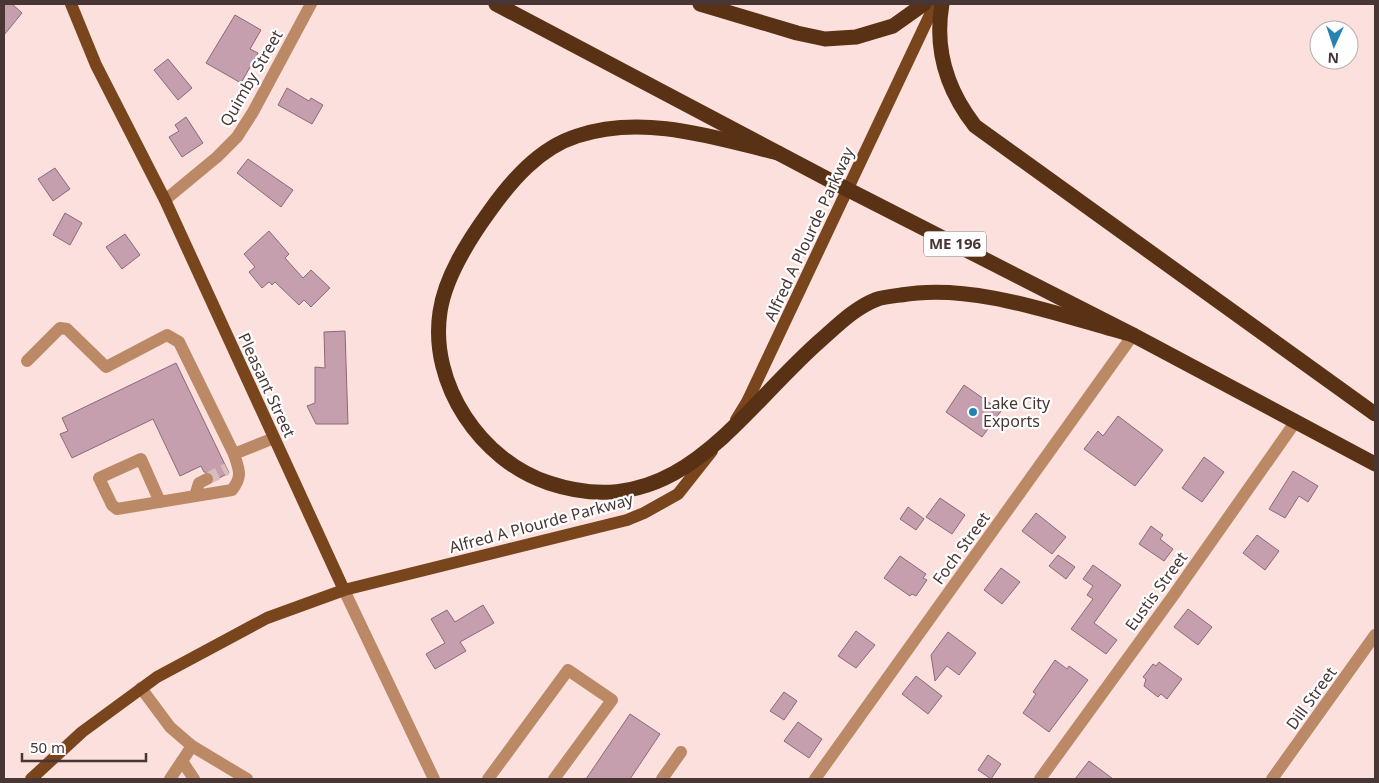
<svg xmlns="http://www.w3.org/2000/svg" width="1379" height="783" viewBox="0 0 1379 783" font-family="'Noto Sans',sans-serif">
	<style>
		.building { fill: #c69fae; stroke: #8d6976 }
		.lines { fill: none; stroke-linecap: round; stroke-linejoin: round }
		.minor-tunnel { stroke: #d7bebb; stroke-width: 12; stroke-dasharray: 12 6; stroke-linecap: butt }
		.minor { stroke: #bc8967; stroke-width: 12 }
		.major { stroke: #79451d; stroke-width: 12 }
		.highway { stroke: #593215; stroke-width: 15 }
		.poi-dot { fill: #2483af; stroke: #fff; stroke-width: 2 }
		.labels { text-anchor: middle; stroke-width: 4.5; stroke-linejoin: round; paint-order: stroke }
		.shield { fill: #fff; stroke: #7f7272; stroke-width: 1 }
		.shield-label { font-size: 15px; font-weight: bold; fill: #483635 }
		.street-label { font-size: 16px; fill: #483635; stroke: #fff }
		.poi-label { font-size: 16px; fill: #483635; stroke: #fff; text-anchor: start }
	</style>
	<rect width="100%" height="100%" fill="#fbe0dd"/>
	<g class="building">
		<path d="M 4,4 L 12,4 L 22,13 L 4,35 Z"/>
		<path d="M 235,15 L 261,30 L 250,49 L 258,53 L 241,83 L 206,63 Z"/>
		<path d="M 168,59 L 192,88 L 178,100 L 154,70 Z"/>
		<path d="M 287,88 L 309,101 L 311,98 L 323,105 L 312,124 L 278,105 Z"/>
		<path d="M 186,117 L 203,143 L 182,157 L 169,137 L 179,131 L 175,125 Z"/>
		<path d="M 248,159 L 293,190 L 281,207 L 237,173 Z"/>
		<path d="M 55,168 L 70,189 L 53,201 L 38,179 Z"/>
		<path d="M 65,213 L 82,223 L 70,245 L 53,235 Z"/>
		<path d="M 269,231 L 289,254 L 285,258 L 303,278 L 311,270 L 330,288 L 311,307 L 304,300 L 299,305 L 275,282 L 272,285 L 269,282 L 262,288 L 249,272 L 255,267 L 244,254 Z"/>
		<path d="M 125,234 L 140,255 L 122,269 L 106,247 Z"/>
		<path d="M 345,331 L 348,424 L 316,424 L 307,406 L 315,403 L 315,367 L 325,368 L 324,332 Z"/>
		<path d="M 176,363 L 229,473 L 215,480 L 212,473 L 204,472 L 201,466 L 180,476 L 153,419 L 72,458 L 60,434 L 68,431 L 62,418 Z"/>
		<path d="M 964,385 L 1001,411 L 982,437 L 946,412 Z"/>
		<path d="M 1118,416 L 1163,450 L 1135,486 L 1084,449 L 1098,431 L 1103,436 Z"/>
		<path d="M 1204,457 L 1224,472 L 1202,502 L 1182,488 Z"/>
		<path d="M 1293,471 L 1318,486 L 1308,502 L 1299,496 L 1285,518 L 1269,509 Z"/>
		<path d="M 940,498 L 965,515 L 952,534 L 926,517 Z"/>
		<path d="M 908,507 L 924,519 L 916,530 L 900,519 Z"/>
		<path d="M 1036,513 L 1066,537 L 1052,554 L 1022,531 Z"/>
		<path d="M 1151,526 L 1163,535 L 1160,539 L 1173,549 L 1164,561 L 1139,544 Z"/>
		<path d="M 1257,535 L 1279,551 L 1265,570 L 1243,553 Z"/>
		<path d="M 1058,555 L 1075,567 L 1066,579 L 1049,566 Z"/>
		<path d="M 900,556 L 926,574 L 923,578 L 927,580 L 916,596 L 912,594 L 910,596 L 884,578 Z"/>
		<path d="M 1093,565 L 1121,585 L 1094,623 L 1117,640 L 1106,654 L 1071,629 L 1093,599 L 1087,595 L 1093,586 L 1083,579 Z"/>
		<path d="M 1001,568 L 1020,582 L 1002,604 L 984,590 Z"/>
		<path d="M 483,605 L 494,623 L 460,642 L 466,651 L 435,669 L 426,654 L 445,643 L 431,619 L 447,610 L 455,622 Z"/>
		<path d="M 1188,609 L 1212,627 L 1198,645 L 1174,627 Z"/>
		<path d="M 856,631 L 875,645 L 856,668 L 838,656 Z"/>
		<path d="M 948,632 L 976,653 L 959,675 L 947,666 L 935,681 L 931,655 Z"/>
		<path d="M 1055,660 L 1067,669 L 1069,666 L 1088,680 L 1049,732 L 1023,713 L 1036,694 L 1033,692 Z"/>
		<path d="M 1159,662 L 1182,679 L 1167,699 L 1161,694 L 1158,697 L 1144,686 L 1146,679 L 1143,677 L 1153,664 L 1156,666 Z"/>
		<path d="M 916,676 L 942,696 L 928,714 L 902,694 Z"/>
		<path d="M 784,692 L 797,701 L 784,720 L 770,711 Z"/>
		<path d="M 630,714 L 660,734 L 630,779 L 586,779 Z"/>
		<path d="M 798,722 L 822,739 L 809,758 L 784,741 Z"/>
		<path d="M 988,755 L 1001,764 L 991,779 L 978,770 Z"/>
		<path d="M 1089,761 L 1113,779 L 1075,779 Z"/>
	</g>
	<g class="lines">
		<path class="minor-tunnel" d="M 207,479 L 227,469"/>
		<g class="minor">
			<path d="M 165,200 L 217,157 L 237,137 L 253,112 L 311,4"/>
			<path d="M 27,361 L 60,328 L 67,329 L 106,367 L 167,335 L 179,342 L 234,454"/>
			<path d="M 195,496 L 199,483 L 207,479"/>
			<path d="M 160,502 L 141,459 L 99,478 L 112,505 L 117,509 L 232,490 C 243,476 239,470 234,454 L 274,438"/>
			<path d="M 344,590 L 434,779"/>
			<path d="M 141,688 L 170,727 L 192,746"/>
			<path d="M 182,761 L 194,779"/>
			<path d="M 170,779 L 192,746 L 247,779"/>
			<path d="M 488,779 L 568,670 L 612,700 L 554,779"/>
			<path d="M 662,779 L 681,752"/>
			<path d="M 815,779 L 1133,335"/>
			<path d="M 1040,779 L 1173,596 L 1296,421"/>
			<path d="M 1272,779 L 1375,635"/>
		</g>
		<g class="major">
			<path d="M 71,4 L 96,65 L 165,200 L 344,590"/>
			<path d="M 736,420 L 747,402 L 935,4"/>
			<path d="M 31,779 L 82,732 L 157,677 L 267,618 L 344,590 L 627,520 L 644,513 L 678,494 L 712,451"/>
		</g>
		<g class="highway">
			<path d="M 496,4 L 833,182 L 1133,335 L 1375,464"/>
			<path d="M 700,4 L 797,33 L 825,39 L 856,37 L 893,26 L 924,4"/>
			<path d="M 942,4 C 934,50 947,90 975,126 L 1375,414"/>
			<path d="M 778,153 C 713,137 643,114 577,136 C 539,148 511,181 489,212 C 468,241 445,277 440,312 C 429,384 481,461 549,483 C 678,526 739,411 822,339 C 838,325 855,308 875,300 C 882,297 892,296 901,295 C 974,282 1061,316 1133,335"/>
		</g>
	</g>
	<circle class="poi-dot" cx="973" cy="412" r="5"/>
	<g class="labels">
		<rect class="shield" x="924" y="231.5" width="62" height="25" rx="4"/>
		<g class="shield-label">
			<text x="955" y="249">ME 196</text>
		</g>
		<g class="street-label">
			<text transform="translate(251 78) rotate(-60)" y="6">Quimby Street</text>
			<text transform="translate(809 234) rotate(-65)" y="6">Alfred A Plourde Parkway</text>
			<text transform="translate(267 385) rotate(65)" y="6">Pleasant Street</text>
			<text transform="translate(541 523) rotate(-15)" y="6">Alfred A Plourde Parkway</text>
			<text transform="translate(961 548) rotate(-54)" y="6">Foch Street</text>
			<text transform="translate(1156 591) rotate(-54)" y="6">Eustis Street</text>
			<text transform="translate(1311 698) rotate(-54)" y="6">Dill Street</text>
		</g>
		<g class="poi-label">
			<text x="983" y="409">Lake City<tspan x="983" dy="18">Exports</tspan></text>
		</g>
	</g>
	<rect width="1379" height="783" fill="none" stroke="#483635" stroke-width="10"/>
	<g transform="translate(1334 45) rotate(183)"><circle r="24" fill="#ffffff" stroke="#b6afae"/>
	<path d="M0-4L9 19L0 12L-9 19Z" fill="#2483af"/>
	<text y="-8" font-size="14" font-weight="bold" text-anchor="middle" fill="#483635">N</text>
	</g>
	<path d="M22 753v8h124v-8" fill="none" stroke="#483635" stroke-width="2.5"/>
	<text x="30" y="753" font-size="15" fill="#483635" stroke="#ffffff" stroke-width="4" paint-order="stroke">50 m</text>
</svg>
